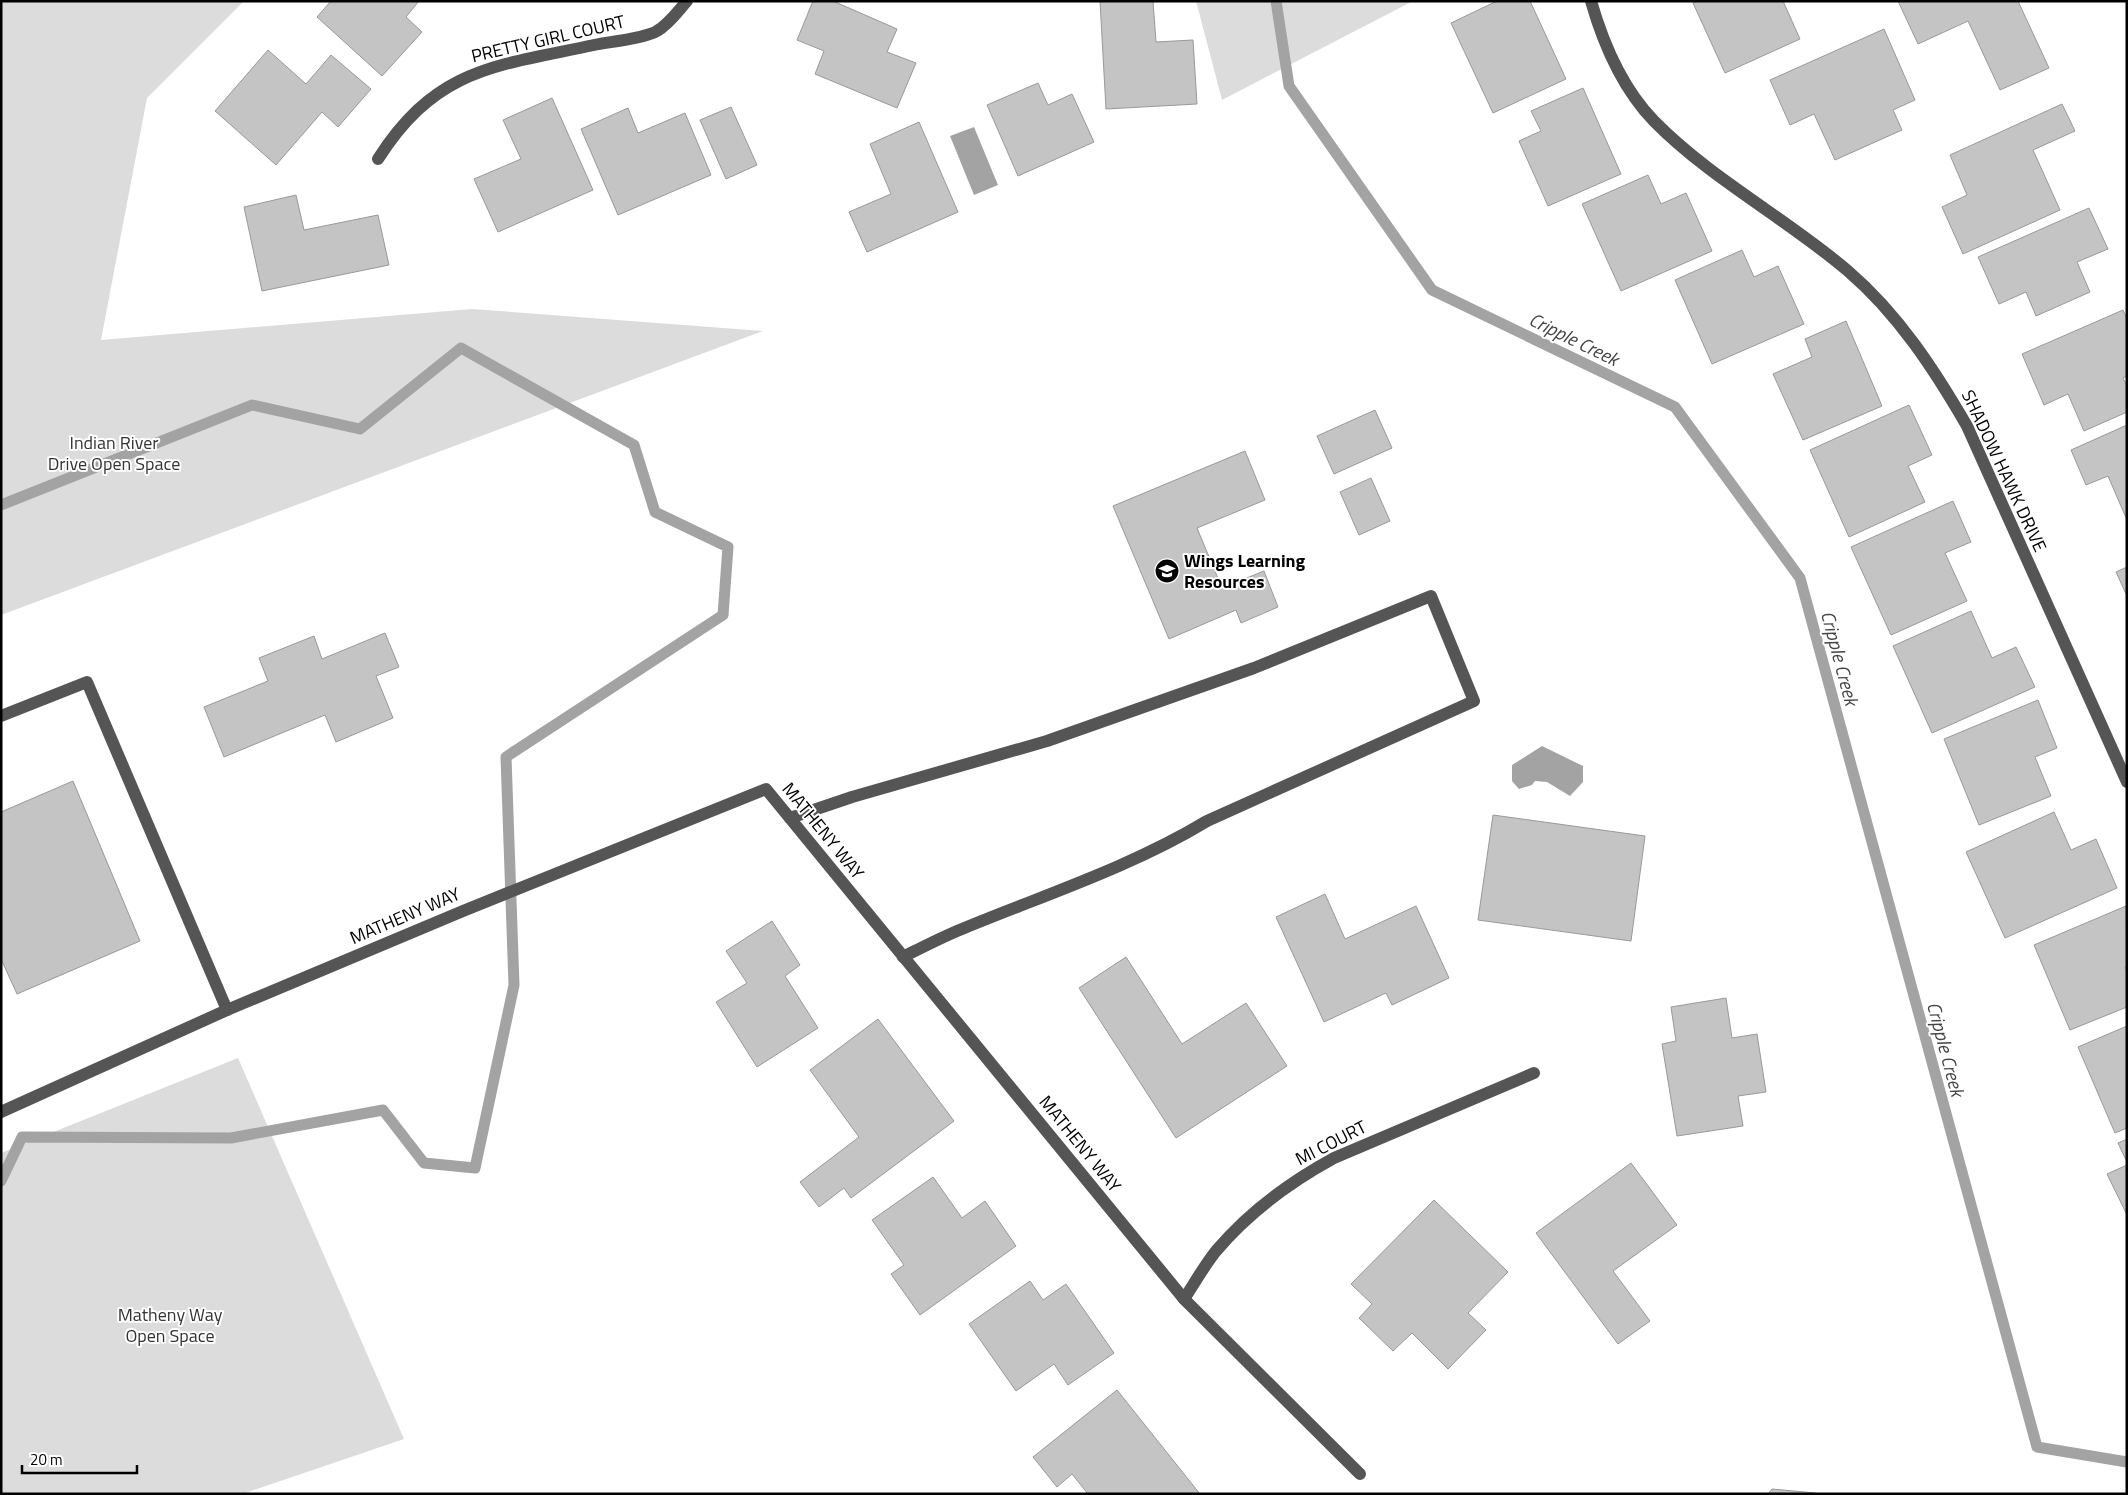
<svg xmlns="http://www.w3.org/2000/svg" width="2128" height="1495" viewBox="0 0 2128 1495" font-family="'Titillium Web',sans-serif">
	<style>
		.green { fill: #dcdcdc }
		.water { fill: #a3a3a3 }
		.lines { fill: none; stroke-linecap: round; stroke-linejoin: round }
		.stream { stroke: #a3a3a3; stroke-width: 11 }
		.building { fill: #c4c4c4; stroke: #999 }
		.minor { stroke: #555; stroke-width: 12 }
		.labels { text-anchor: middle; stroke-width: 4; stroke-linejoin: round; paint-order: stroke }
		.street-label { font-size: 18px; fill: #000; stroke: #fff }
		.park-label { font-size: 18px; fill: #333; stroke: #fff }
		.poi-label { font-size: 18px; font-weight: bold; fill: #000; stroke: #fff; text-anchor: start }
		.water-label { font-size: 19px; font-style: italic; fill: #444; stroke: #fff }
	</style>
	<rect width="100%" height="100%" fill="#fff"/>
	<g class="green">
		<path d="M 1,1 L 244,1 L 147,98 L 101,340 L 472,309 L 763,331 L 1,615 Z"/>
		<path d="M 1196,1 L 1413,1 L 1222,100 Z"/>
		<path d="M 238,1058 L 404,1439 L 242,1494 L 1,1494 L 1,1153 Z"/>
	</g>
	<g class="water">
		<path d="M 974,127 L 998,185 L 974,195 L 950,136 Z"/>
		<path d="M 1542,746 L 1583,766 L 1583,782 L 1570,796 L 1547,782 L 1535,781 L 1532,785 L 1519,789 L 1512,781 L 1512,765 Z"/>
	</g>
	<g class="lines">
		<g class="stream">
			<path d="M 1276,1 L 1289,86 L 1432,290 L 1675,407 L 1800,578 L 2037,1447 L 2127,1462"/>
			<path d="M 1,505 L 252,405 L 360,429 L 461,348 L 634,445 L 655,512 L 728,547 L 723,615 L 506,757 L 514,985 L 475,1168 L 424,1163 L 383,1110 L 231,1138 L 22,1137 L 1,1181"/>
		</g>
	</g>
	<g class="building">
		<path d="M 331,1 L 419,1 L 406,17 L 422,32 L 382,76 L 317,17 Z"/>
		<path d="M 813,1 L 833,1 L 897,29 L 887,52 L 916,63 L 897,108 L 815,74 L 824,51 L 797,40 Z"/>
		<path d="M 1100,1 L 1153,1 L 1156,42 L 1193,40 L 1197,104 L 1106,109 Z"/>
		<path d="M 1497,1 L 1530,1 L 1566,79 L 1493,113 L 1451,23 Z"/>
		<path d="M 1697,1 L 1783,1 L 1800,39 L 1725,73 L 1693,3 Z"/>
		<path d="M 1898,1 L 2018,1 L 2049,68 L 2000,90 L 1968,21 L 1918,44 Z"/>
		<path d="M 1884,29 L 1915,100 L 1893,110 L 1902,130 L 1835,160 L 1814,114 L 1790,125 L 1770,80 Z"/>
		<path d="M 268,50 L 306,84 L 331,55 L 371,89 L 338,127 L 322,112 L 276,165 L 215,111 Z"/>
		<path d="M 1038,83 L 1048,105 L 1072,94 L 1094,142 L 1018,176 L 987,105 Z"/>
		<path d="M 1583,88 L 1621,174 L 1548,206 L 1519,141 L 1541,131 L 1531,111 Z"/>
		<path d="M 552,98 L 593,190 L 498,232 L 474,179 L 521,159 L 503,120 Z"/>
		<path d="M 2062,104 L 2075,131 L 2033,150 L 2060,210 L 1963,254 L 1942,207 L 1967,195 L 1950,155 Z"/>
		<path d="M 731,107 L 757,165 L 726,179 L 700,120 Z"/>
		<path d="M 628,108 L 638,133 L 685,113 L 711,175 L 618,215 L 581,129 Z"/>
		<path d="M 919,122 L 958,212 L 867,252 L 849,212 L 891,194 L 870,144 Z"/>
		<path d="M 1648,175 L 1661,204 L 1686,193 L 1712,251 L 1621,291 L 1582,204 Z"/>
		<path d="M 296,195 L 304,230 L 378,215 L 389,265 L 262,291 L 244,207 Z"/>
		<path d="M 2089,208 L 2108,249 L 2077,262 L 2090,292 L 2036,316 L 2026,292 L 1999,304 L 1978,257 Z"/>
		<path d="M 1742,250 L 1754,277 L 1778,266 L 1804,324 L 1712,364 L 1675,280 Z"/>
		<path d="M 2123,310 L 2127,319 L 2127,376 L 2123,378 L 2127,386 L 2127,412 L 2084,431 L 2068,394 L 2044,405 L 2022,354 Z"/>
		<path d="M 1846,321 L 1882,406 L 1803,440 L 1773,374 L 1812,357 L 1805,339 Z"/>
		<path d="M 1909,405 L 1932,455 L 1908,466 L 1925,502 L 1849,537 L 1810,450 Z"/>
		<path d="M 1375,410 L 1392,448 L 1334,474 L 1317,436 Z"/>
		<path d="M 2127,425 L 2127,520 L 2108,476 L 2086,485 L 2071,450 Z"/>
		<path d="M 1245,451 L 1265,500 L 1197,528 L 1222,588 L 1264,571 L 1278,607 L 1241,623 L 1236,610 L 1169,639 L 1113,506 Z"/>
		<path d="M 1371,478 L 1390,521 L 1359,535 L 1340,492 Z"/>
		<path d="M 1953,501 L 1971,542 L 1945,553 L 1967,601 L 1891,635 L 1851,547 Z"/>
		<path d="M 2127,567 L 2127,596 L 2116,572 Z"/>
		<path d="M 1971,611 L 1992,658 L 2016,647 L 2035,687 L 1932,733 L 1893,646 Z"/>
		<path d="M 385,633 L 399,667 L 376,676 L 393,718 L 336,742 L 325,715 L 224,757 L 204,707 L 268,681 L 259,658 L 314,636 L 322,659 Z"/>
		<path d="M 2038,700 L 2057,748 L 2035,757 L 2051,796 L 1979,825 L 1944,739 Z"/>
		<path d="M 73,781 L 140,941 L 17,994 L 1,959 L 1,812 Z"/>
		<path d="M 2054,812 L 2071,850 L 2096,839 L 2117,888 L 2005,938 L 1966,852 Z"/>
		<path d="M 1493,815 L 1645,836 L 1631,941 L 1478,920 Z"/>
		<path d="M 1325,894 L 1345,939 L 1416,906 L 1449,978 L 1392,1005 L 1386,993 L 1324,1022 L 1276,917 Z"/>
		<path d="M 2126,906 L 2127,966 L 2125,967 L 2127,972 L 2127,1007 L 2070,1030 L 2034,945 Z"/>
		<path d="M 772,921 L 800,965 L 785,976 L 818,1028 L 757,1067 L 716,1002 L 747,983 L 726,951 Z"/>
		<path d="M 1126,957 L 1182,1044 L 1246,1003 L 1287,1066 L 1176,1138 L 1079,988 Z"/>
		<path d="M 1726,998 L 1732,1038 L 1757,1034 L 1766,1092 L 1738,1096 L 1743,1126 L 1677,1136 L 1662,1044 L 1676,1041 L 1671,1007 Z"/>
		<path d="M 878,1019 L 954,1121 L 851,1198 L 844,1188 L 819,1207 L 800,1182 L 859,1137 L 810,1070 Z"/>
		<path d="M 2127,1026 L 2127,1128 L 2115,1133 L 2078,1047 Z"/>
		<path d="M 2127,1139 L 2127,1162 L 2118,1143 Z"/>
		<path d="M 1631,1163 L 1677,1225 L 1613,1271 L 1650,1321 L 1618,1344 L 1536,1233 Z"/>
		<path d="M 2127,1165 L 2127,1215 L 2107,1174 Z"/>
		<path d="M 933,1177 L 962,1218 L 985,1201 L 1016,1246 L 920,1315 L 891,1274 L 904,1265 L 872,1220 Z"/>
		<path d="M 1434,1200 L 1508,1272 L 1468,1313 L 1486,1330 L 1448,1369 L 1412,1333 L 1393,1351 L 1359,1318 L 1372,1304 L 1351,1284 Z"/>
		<path d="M 1030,1281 L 1043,1300 L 1066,1284 L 1114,1353 L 1068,1385 L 1054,1364 L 1016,1391 L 969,1324 Z"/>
		<path d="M 1117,1390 L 1200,1494 L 1088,1494 L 1072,1474 L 1057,1487 L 1033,1457 Z"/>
		<path d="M 1772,1489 L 1815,1493 L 1817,1494 L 1768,1494 Z"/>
	</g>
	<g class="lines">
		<g class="minor">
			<path d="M 1591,1 C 1603,43 1623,89 1654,121 C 1711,179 1786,218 1848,271 C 1898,314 1934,369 1967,426 L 2127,782"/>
			<path d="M 378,159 C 437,67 496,66 594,45 C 609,42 646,38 657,31 C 669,24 678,11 687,1"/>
			<path d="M 1,716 L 87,682 L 227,1010"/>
			<path d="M 790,818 L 852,797 L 1047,741 L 1254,668 L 1431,596 L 1474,701 L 1207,821 C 1131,867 1044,895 962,929 C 942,937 923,947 903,957"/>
			<path d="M 1,1112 L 227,1010 L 463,911 L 766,789 L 1184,1299 L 1360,1474"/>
			<path d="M 1184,1299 C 1194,1284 1204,1266 1216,1251 C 1249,1212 1290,1182 1334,1158 L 1534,1073"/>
		</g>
	</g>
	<defs>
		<symbol id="school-disc" viewBox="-11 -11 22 22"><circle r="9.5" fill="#000" stroke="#fff"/><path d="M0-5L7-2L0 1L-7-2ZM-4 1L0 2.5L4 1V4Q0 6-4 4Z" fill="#fff"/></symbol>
	</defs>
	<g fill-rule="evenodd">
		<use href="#school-disc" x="1153" y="557" width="28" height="28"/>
	</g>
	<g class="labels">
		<g class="street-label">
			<text transform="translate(548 39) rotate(-13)" y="6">PRETTY GIRL COURT</text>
			<text transform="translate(2004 471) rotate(65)" y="6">SHADOW HAWK DRIVE</text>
			<text transform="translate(823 831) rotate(51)" y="6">MATHENY WAY</text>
			<text transform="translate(405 916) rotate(-23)" y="6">MATHENY WAY</text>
			<text transform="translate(1331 1143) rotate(-27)" y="6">MI COURT</text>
			<text transform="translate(1080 1144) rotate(51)" y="6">MATHENY WAY</text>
		</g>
		<g class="park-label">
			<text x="114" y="449">Indian River<tspan x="114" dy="21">Drive Open Space</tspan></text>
			<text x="170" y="1321">Matheny Way<tspan x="170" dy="21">Open Space</tspan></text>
		</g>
		<g class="poi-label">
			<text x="1184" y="567">Wings Learning<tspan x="1184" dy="21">Resources</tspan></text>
		</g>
		<g class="water-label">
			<text transform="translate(1574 339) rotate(26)" y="7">Cripple Creek</text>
			<text transform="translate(1840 658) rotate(75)" y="7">Cripple Creek</text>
			<text transform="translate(1946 1049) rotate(75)" y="7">Cripple Creek</text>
		</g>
	</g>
	<rect width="2128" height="1495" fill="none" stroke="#000000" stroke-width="5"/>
	<path d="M22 1465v8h115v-8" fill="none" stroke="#000000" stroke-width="2.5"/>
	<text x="30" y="1465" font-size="15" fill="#000000" stroke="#ffffff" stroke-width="4" paint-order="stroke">20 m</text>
</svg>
